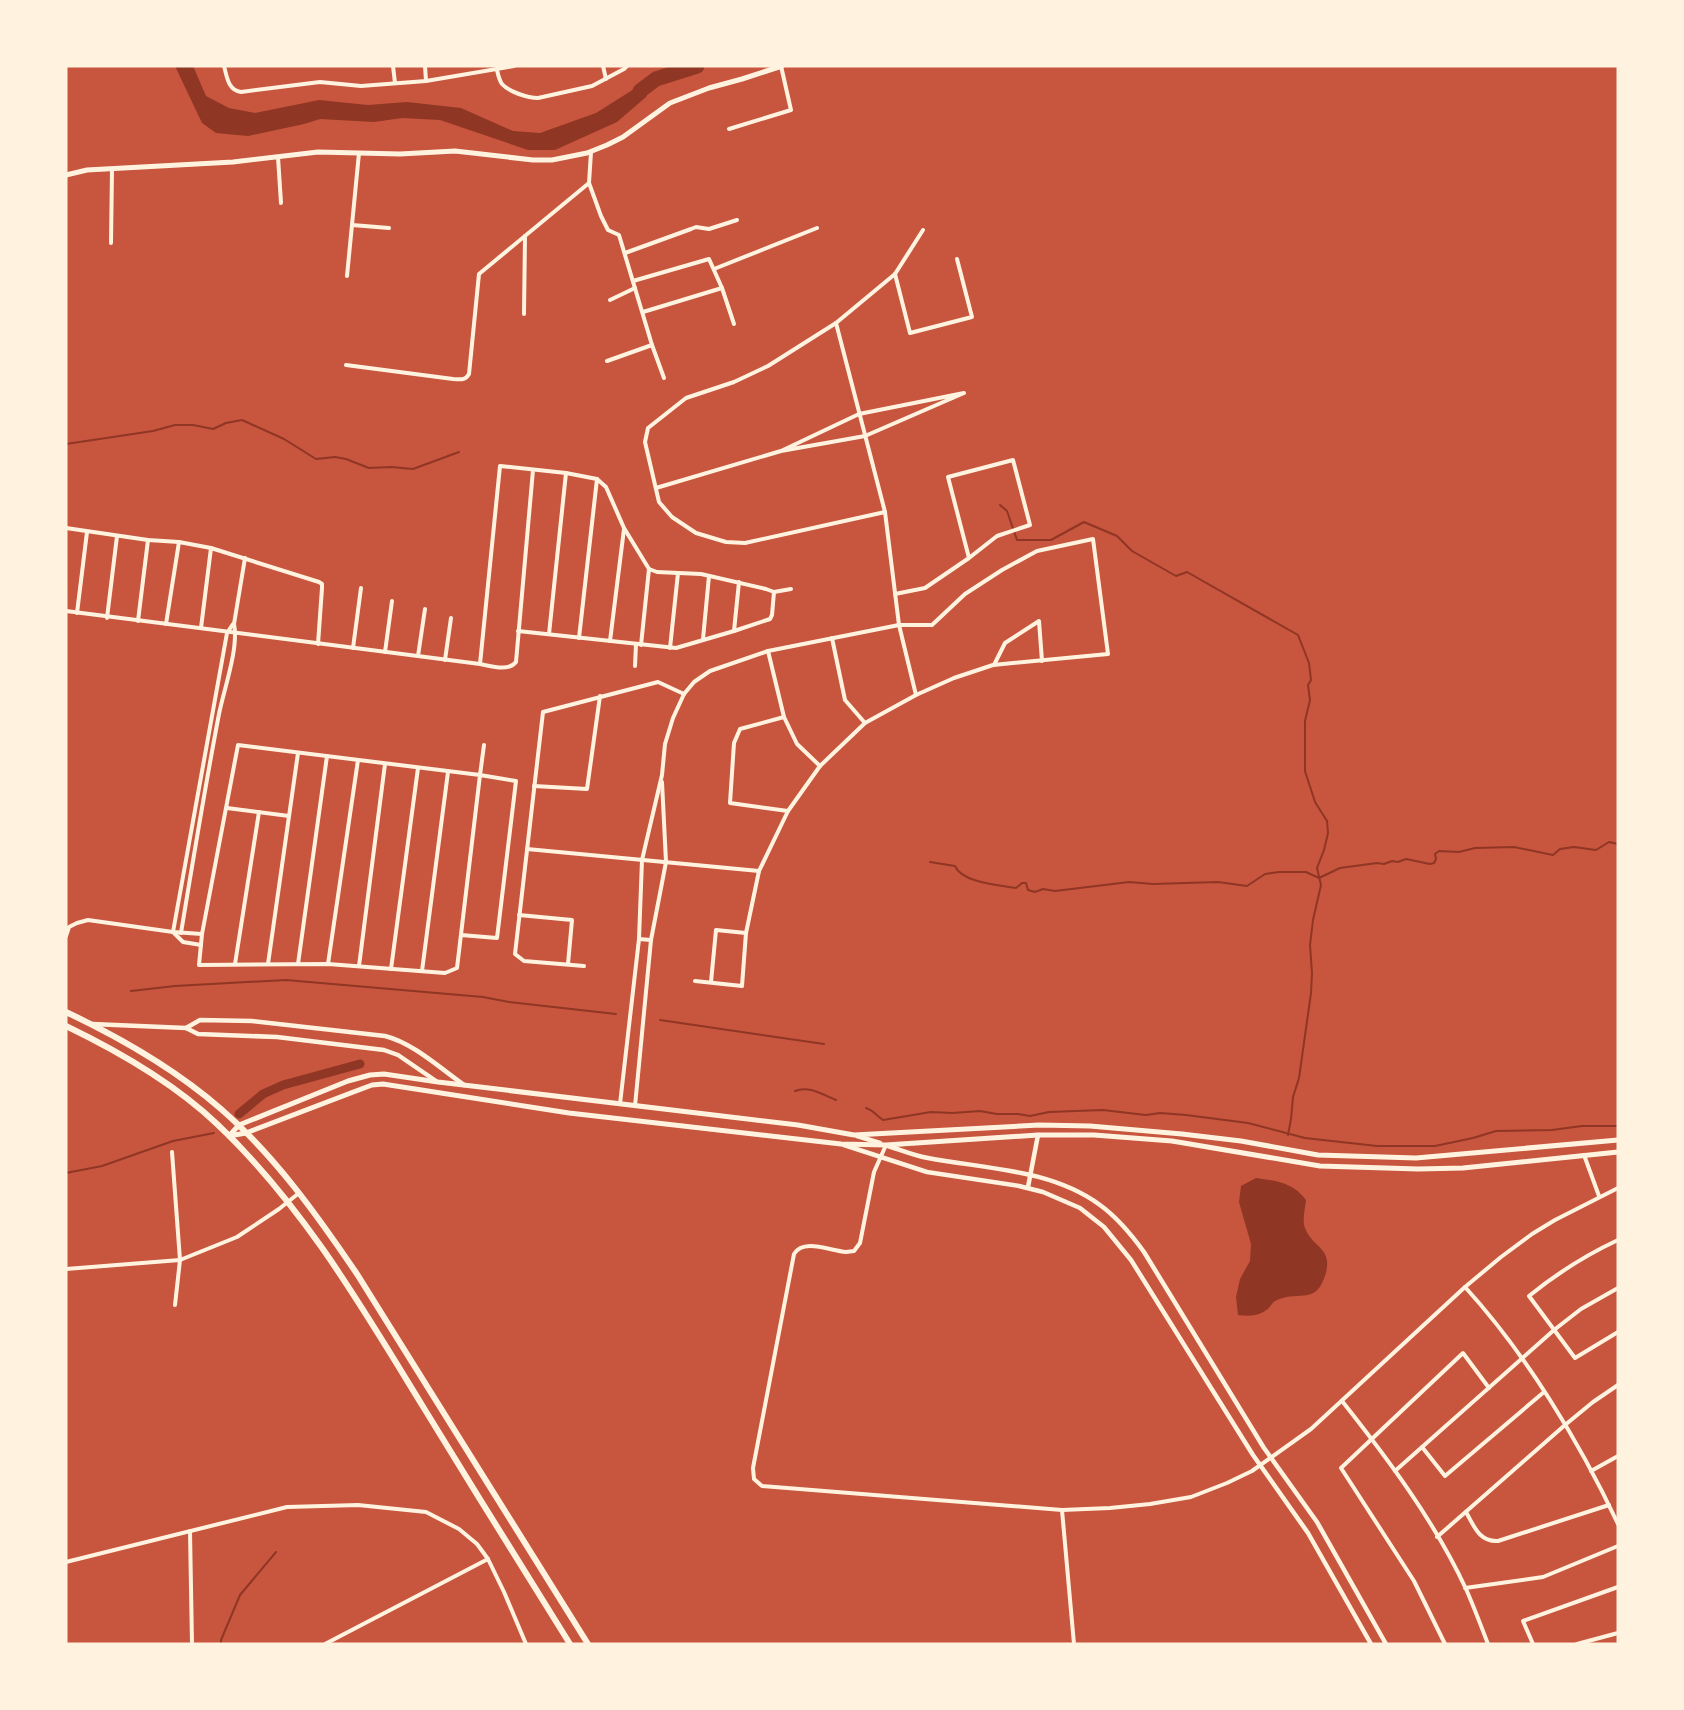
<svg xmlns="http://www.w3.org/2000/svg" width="1684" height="1710" viewBox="0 0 1684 1710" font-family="Mulish,sans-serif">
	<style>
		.water { fill: #8f3625 }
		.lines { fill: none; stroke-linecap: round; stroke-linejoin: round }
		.stream { stroke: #8f3625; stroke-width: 2 }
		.canal { stroke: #8f3625; stroke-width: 9 }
		.river { stroke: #8f3625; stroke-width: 15 }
		.minor { stroke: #fff3e0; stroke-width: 4 }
		.tertiary { stroke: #fff3e0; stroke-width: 4.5 }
		.secondary { stroke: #fff3e0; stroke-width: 5 }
		.primary { stroke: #fff3e0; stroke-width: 6 }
	</style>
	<rect width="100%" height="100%" fill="#c8553d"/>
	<g class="water">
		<path d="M 175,66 L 193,66 L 206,96 L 229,108 L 255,113 L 319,100 L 368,105 L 407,102 L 461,108 L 513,131 L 540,133 L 596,113 L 642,84 L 656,79 L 646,97 L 617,122 L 555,150 L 528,150 L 440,120 L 402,118 L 374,122 L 320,119 L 304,124 L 248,136 L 216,133 L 202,123 Z"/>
		<path d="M 1256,1178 C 1277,1181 1292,1182 1306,1200 C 1305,1209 1302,1220 1305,1228 C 1313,1249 1334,1247 1325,1276 C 1322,1284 1319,1291 1311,1294 C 1302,1297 1292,1295 1283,1298 C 1269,1302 1274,1305 1265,1311 C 1256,1317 1247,1316 1238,1315 L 1236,1297 L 1240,1279 L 1250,1261 L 1251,1244 L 1239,1202 L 1241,1186 Z"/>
	</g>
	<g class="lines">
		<g class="stream">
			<path d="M 66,444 L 153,431 L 175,425 L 193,425 L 213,429 L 226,423 L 242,420 L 284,439 L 316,459 L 335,457 L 346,459 L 369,468 L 391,467 L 413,469 L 459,452"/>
			<path d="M 1000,505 L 1007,511 L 1017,540 L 1051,540 L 1084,522 L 1117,536 L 1132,551 L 1176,576 L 1187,572 L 1298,635 L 1309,663 L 1311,680 L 1308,685 L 1310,700 L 1305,721 L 1305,771 L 1315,802 L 1327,821 L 1328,833 L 1324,850 L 1317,868 L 1321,885 L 1313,920 L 1310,945 L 1312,973 L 1311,993 L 1299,1078 L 1293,1097 L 1291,1119 L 1288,1135"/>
			<path d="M 930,862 L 955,866 C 962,883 1000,885 1016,888 L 1022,883 L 1026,883 L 1028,890 L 1035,892 L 1043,889 L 1055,891 L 1129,882 L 1153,884 L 1218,882 L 1247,886 L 1265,874 L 1279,872 L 1306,872 L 1319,878 L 1340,868 L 1377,863 L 1384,864 L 1392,861 L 1398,862 L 1406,859 L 1430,864 L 1434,863 L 1436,859 L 1435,854 L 1439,851 L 1459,852 L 1475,848 L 1514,847 L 1553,855 L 1560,849 L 1574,847 L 1596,850 L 1609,842 L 1618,844"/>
			<path d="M 131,991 L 175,986 L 286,980 L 483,997 L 509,1002 L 616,1014"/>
			<path d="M 660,1020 L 824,1044"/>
			<path d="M 795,1091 C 809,1085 823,1095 836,1100"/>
			<path d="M 866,1108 C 873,1110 877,1116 883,1120 L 931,1112 L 952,1113 L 980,1111 L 997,1114 L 1018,1114 L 1030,1116 L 1049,1112 L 1103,1110 L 1146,1115 L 1160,1113 L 1186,1115 L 1248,1123 L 1305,1138 L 1377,1146 L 1435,1146 L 1473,1138 L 1496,1131 L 1552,1130 L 1582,1126 L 1618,1126"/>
			<path d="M 66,1173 L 102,1166 L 173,1141 L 214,1133"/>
			<path d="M 221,1644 L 221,1640 L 240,1595 L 276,1552"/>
		</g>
		<path class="canal" d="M 239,1114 L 263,1094 L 283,1085 L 360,1064"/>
		<path class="river" d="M 640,91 L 656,79 L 697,66"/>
		<g class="minor">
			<path d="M 224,66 C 227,77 228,90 241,92 L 320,82 L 361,86 L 426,81 L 514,66"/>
			<path d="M 393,66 L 395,83"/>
			<path d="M 425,66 L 426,81"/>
			<path d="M 603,66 L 606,79"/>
			<path d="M 497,70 C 498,74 499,80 502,84 C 509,92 528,98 538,98 L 592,86 L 624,69 L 627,66"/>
			<path d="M 729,129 L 791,110 L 781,66"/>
			<path d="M 278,157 L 281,203"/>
			<path d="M 589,183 L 601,216 L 608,230 L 619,235 L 652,345 L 607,361"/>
			<path d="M 352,225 L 389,228"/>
			<path d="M 111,243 L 112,169"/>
			<path d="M 625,253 L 691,229 L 696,227 L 709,229 L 737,220"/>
			<path d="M 714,269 L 817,228"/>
			<path d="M 895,274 L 910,333 L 972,317 L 957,259"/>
			<path d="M 347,276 L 359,153"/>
			<path d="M 633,281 L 709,259 L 722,288 L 643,312"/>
			<path d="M 722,288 L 734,324"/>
			<path d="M 610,300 L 635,288"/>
			<path d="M 524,314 L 525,236"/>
			<path d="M 836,323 L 885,512 L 899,625 L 916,695"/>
			<path d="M 652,345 L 664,378"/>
			<path d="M 346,365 L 453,379 C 460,379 465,381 469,374 L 479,274 L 589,183 L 591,152"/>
			<path d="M 656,488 L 781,451 L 865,436 L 964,393 L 859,414 L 781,451"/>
			<path d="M 885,512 L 745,543 L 726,542 L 696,533 L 672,517 L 659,502 L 645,442 L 648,428 L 686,398 L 734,382 L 768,366 L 836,323 L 895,274 L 923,230"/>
			<path d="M 66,528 L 148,540 L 179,542 L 211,548 L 319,582 L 322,584 L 322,588 L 318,644"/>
			<path d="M 774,592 L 791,589"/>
			<path d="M 895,594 L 925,588 L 969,558 L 997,536 L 1030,525 L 1013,460 L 948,477 L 969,558"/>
			<path d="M 66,611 L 480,664 C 491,666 508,672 516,662 L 533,470"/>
			<path d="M 77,613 L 87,532"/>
			<path d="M 107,618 L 117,536"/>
			<path d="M 138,621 L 148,540"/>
			<path d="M 166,624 L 179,542"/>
			<path d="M 201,628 L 211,548"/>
			<path d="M 734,631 L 739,582"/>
			<path d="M 549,634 L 566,473"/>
			<path d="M 579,638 L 597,479"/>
			<path d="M 832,638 L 845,700 L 865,723"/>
			<path d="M 703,639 L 709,576"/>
			<path d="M 610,641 L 624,529"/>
			<path d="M 641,645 L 649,569"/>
			<path d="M 353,648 L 361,588"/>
			<path d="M 670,648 L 678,573"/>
			<path d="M 768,651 L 784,717 L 797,744 L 820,766"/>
			<path d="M 385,652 L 392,601"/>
			<path d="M 418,656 L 425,609"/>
			<path d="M 445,660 L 451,618"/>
			<path d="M 480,664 L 500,466 L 566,473 L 597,479 L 606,487 L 624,528 L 649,569 L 657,572 L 701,574 L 766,589 L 774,592 L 772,615 L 770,619 L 734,631 L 676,648 L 518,631"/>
			<path d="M 994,665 L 1005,643 L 1039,621 L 1042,661"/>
			<path d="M 635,666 L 636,644"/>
			<path d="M 784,717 L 740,729 L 734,743 L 730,803 L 788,811"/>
			<path d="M 534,786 L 587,789 L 600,696"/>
			<path d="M 227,808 L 289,816"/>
			<path d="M 527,849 L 759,871"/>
			<path d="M 519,915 L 572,920 L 568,964"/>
			<path d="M 181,933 C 193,860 205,787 219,714 C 224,689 239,648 234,624 L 245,558"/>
			<path d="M 461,935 L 497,938 L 516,781 L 480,775 L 238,745 L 202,934 L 199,965 L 328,964 L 445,973 L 457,968 L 480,775 L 484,745"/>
			<path d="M 66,936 L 69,927 L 77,923 L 88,920 L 173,932 L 202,934"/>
			<path d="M 639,939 L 651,940"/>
			<path d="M 201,945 L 183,942 L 173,932 L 227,633 L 233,624"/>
			<path d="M 235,964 L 259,812"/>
			<path d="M 268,964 L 298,753"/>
			<path d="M 298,964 L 327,756"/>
			<path d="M 328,964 L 358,760"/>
			<path d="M 359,966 L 385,764"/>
			<path d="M 584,966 L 524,961 L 515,954 L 543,712 L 658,682 L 684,694"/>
			<path d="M 391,969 L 418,768"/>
			<path d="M 422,971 L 448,772"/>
			<path d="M 711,982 L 716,930 L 746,933"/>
			<path d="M 620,1104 L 639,939 L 642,860 L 662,775 L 665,744 L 673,718 L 684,694 L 694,682 L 710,671 L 768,651 L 899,625 L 932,625 L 965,594 L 1002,570 L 1037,551 L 1093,539 L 1108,654 L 993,665 L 954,678 L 916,695 L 865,723 L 820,766 L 788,811 L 759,871 L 746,933 L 742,986 L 695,981"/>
			<path d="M 635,1106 L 651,940 L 666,862 L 662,782"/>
			<path d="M 886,1145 L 874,1172 L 860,1243 L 854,1251 L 846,1252 C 830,1251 804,1238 794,1254 L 753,1468 L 754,1479 L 762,1486 L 1062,1510 L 1110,1508 L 1150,1504 L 1191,1497 L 1227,1483 L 1252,1471 L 1311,1429 L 1465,1287 L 1501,1257 L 1532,1234 L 1555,1220 L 1618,1188"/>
			<path d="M 172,1152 L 180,1260 L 175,1305"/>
			<path d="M 1584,1155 L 1599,1196"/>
			<path d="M 1618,1240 C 1586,1255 1556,1274 1529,1296 L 1575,1358 L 1618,1332"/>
			<path d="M 66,1269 L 180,1260 L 237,1237 L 279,1209 L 299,1193"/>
			<path d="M 1465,1287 C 1526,1354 1579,1441 1618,1524"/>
			<path d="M 1342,1401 C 1388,1459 1435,1522 1466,1589 C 1474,1607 1481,1626 1488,1644"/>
			<path d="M 1422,1447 L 1445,1476 L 1544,1392"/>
			<path d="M 1395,1471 L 1554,1330 L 1581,1309 L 1618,1288"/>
			<path d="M 1591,1471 L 1618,1456"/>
			<path d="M 1062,1510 L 1074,1644"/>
			<path d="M 1466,1512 C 1474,1526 1479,1542 1498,1541 L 1609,1505"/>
			<path d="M 190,1531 L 192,1644"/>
			<path d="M 1437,1537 L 1565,1425 L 1593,1402 L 1618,1385"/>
			<path d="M 66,1562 L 287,1507 L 358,1505 L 426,1512 L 459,1529 L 477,1544 L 488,1559 L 504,1592 L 526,1644"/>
			<path d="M 1465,1588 L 1543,1577 L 1618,1546"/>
			<path d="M 325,1644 L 488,1559"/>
			<path d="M 1445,1644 L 1414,1581 L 1341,1468 L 1463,1353 L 1489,1388"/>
			<path d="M 1533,1644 L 1523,1621 L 1618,1587"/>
			<path d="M 1577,1644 L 1618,1633"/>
		</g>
		<g class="tertiary">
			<path d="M 92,1024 L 186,1028 L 198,1034 L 277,1037 L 384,1050 L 398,1055 L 436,1081"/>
			<path d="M 186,1028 L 200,1020 L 252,1021 L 385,1036 C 413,1043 440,1068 464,1085"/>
			<path d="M 857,1136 L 880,1143"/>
			<path d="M 844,1145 L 927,1172 L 1019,1186 L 1043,1192 L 1080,1208 L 1104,1227 L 1131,1260 L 1253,1455 L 1308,1533 L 1371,1644"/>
			<path d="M 888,1146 C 901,1150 915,1156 928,1158 C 986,1169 1051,1169 1100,1205 C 1118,1218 1131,1234 1144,1252 L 1264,1448 L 1317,1522 L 1386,1644"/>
			<path d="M 1028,1187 L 1038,1135"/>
		</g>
		<g class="secondary">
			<path d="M 66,175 L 87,170 L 233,162 L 318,152 L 400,154 L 455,151 L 533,160 L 552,160 L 587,153 L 607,145 L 623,137 L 670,103 L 709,88 L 742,79 L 782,66"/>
			<path d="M 229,1136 L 239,1125 L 348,1081 L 370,1075 L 384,1074 L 438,1082 L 798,1125 L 854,1135 L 1039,1125 L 1090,1126 L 1182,1134 L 1241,1141 L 1318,1155 L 1416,1158 L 1618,1140"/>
			<path d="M 229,1136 L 246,1133 L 356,1091 L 372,1085 L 383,1084 L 569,1113 L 841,1144 L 886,1145 L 1038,1135 L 1094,1135 L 1172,1141 L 1320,1166 L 1418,1169 L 1463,1168 L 1618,1152"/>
		</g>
		<g class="primary">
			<path d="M 66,1012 C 121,1038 174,1068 221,1109 C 275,1156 317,1215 357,1274 L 588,1644"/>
			<path d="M 66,1026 C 120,1052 174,1083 217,1124 C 302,1204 362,1307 422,1405 C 471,1485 520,1564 570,1644"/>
		</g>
	</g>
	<rect width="1684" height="1710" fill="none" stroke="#fff3e0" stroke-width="135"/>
</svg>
